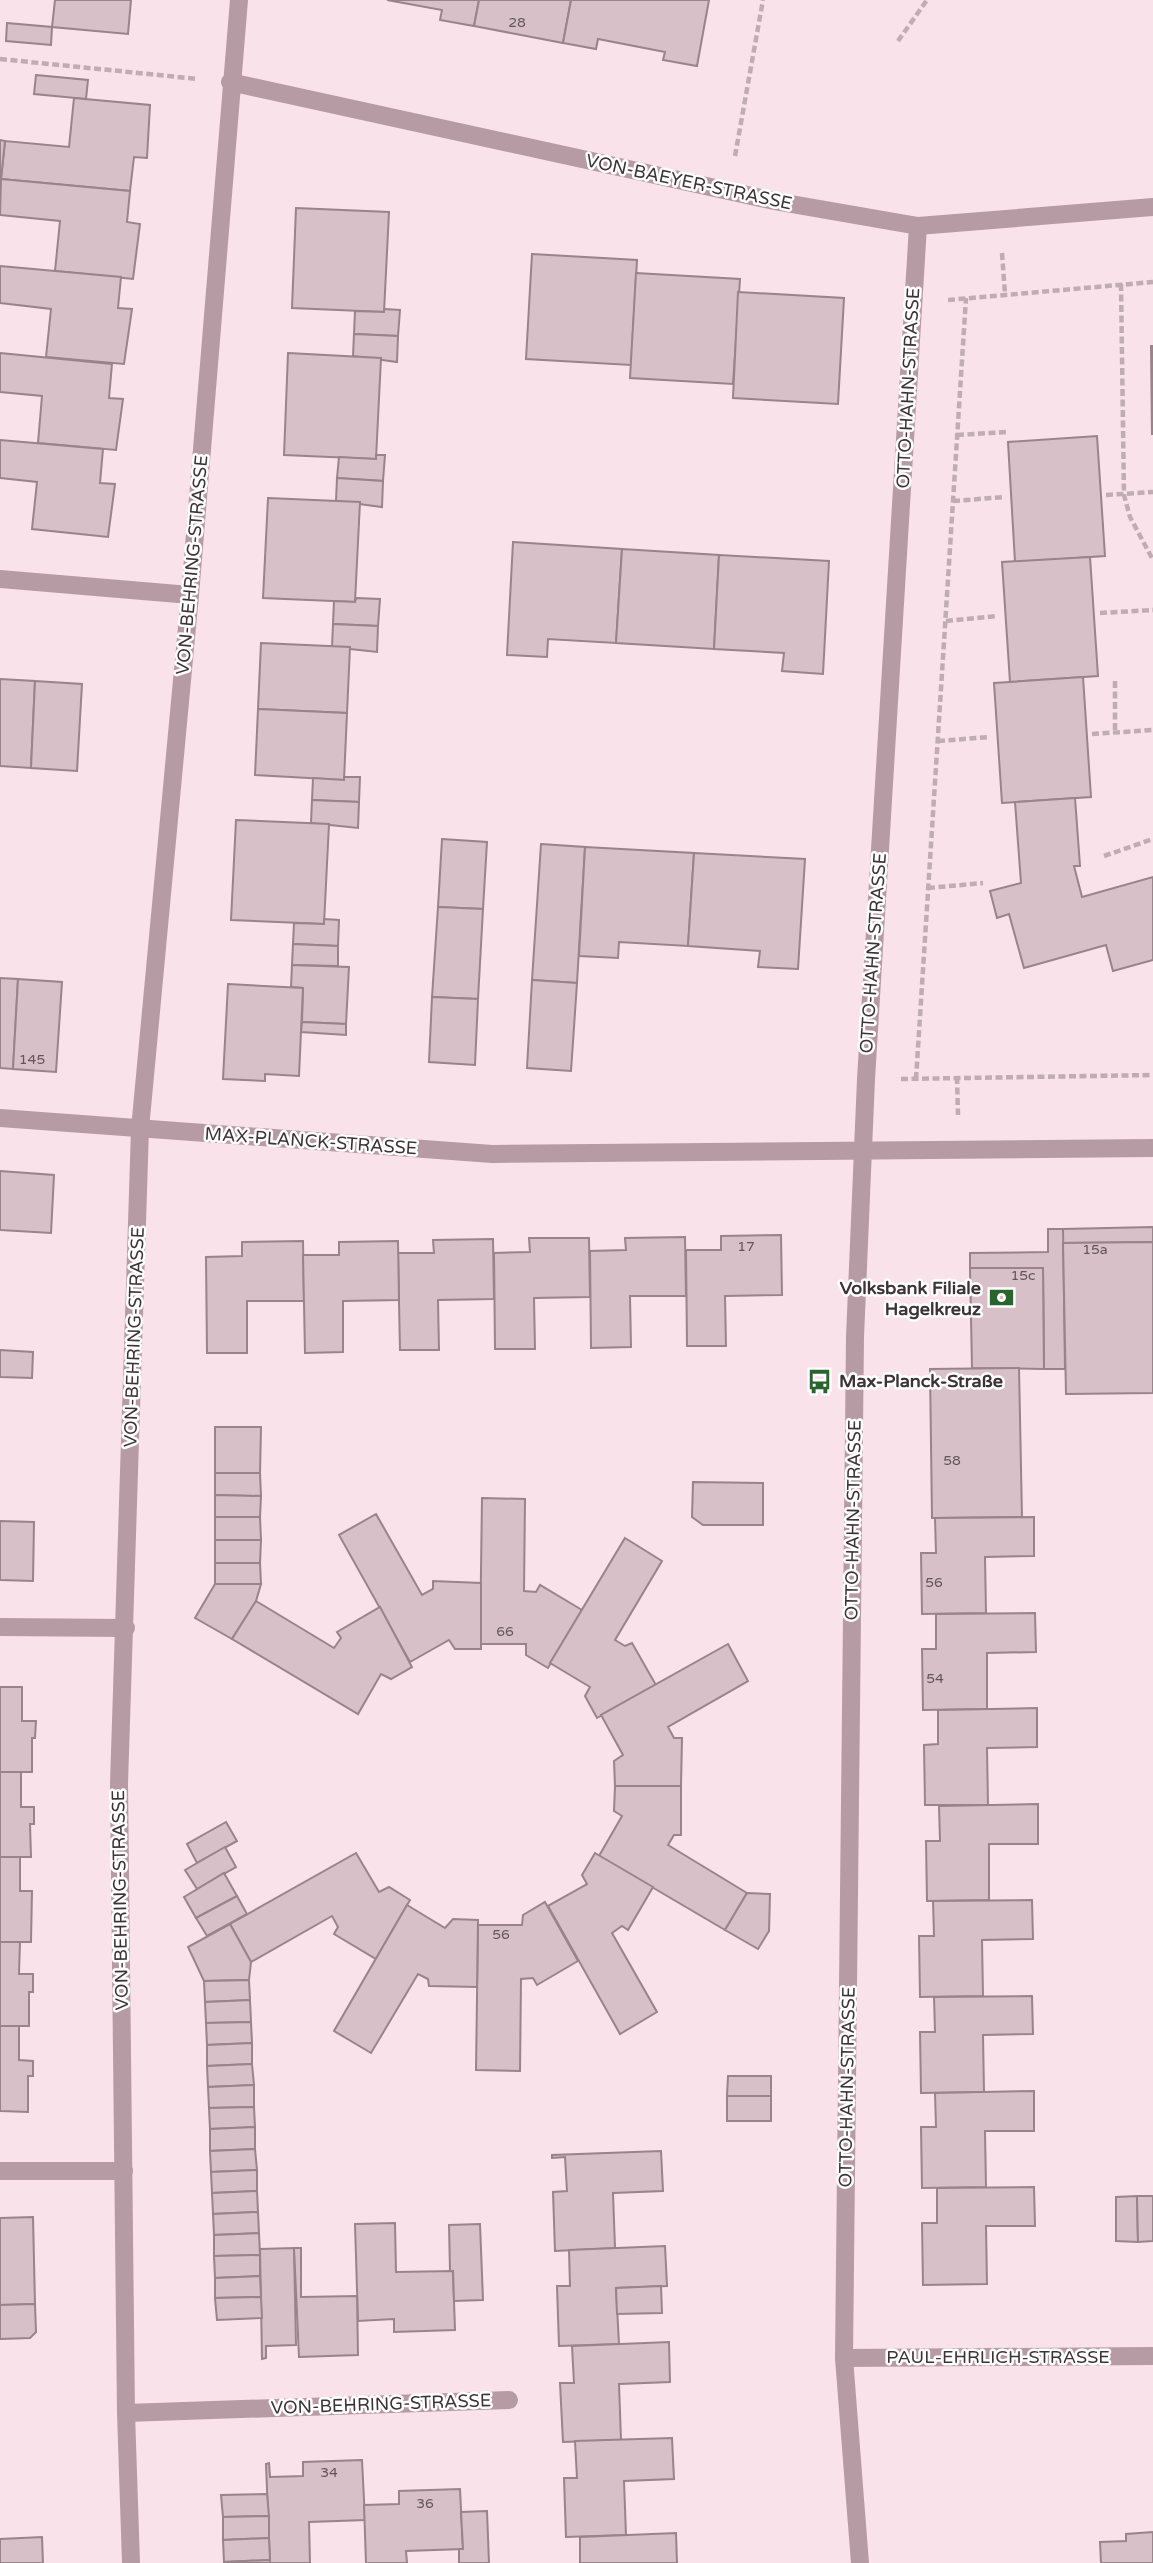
<svg xmlns="http://www.w3.org/2000/svg" width="1153" height="2563" viewBox="0 0 1153 2563" font-family="'Varela Round',sans-serif">
	<style>
		.building { fill: #d7c0c8; stroke: #99848b; stroke-width: 2 }
		.lines { fill: none; stroke-linecap: round; stroke-linejoin: round }
		.path { stroke: #c0adb4; stroke-width: 4.5; stroke-dasharray: 7 3.5; stroke-linecap: butt }
		.minor { stroke: #b79ba4; stroke-width: 18 }
		.labels { text-anchor: middle; stroke-width: 5; stroke-linejoin: round; paint-order: stroke }
		.number-label { font-size: 14px; fill: #63565a }
		.street-label { font-size: 18px; fill: #3c3336; stroke: #fff }
		.poi-label { font-size: 18px; font-weight: bold; fill: #3c3336; stroke: #fff; text-anchor: end }
	</style>
	<rect width="100%" height="100%" fill="#f9e2ea"/>
	<g class="building">
		<path d="M 55,0 L 131,0 L 128,34 L 52,27 Z"/>
		<path d="M 387,0 L 479,0 L 474,26 L 440,20 L 442,10 Z"/>
		<path d="M 479,0 L 571,0 L 563,43 L 474,26 Z"/>
		<path d="M 571,0 L 709,0 L 697,66 L 663,60 L 665,52 L 598,39 L 596,49 L 563,43 Z"/>
		<path d="M 7,23 L 52,27 L 51,45 L 6,41 Z"/>
		<path d="M 36,75 L 88,80 L 86,99 L 34,94 Z"/>
		<path d="M 74,98 L 150,105 L 147,158 L 134,157 L 130,191 L 1,179 L 5,141 L 69,147 Z"/>
		<path d="M 0,140 L 5,141 L 1,179 L 0,179 Z"/>
		<path d="M 1,179 L 130,191 L 127,222 L 140,224 L 133,279 L 55,271 L 60,221 L 0,215 Z"/>
		<path d="M 296,208 L 389,212 L 384,312 L 292,308 Z"/>
		<path d="M 532,254 L 637,260 L 631,365 L 526,359 Z"/>
		<path d="M 0,266 L 121,277 L 118,308 L 132,309 L 124,364 L 46,357 L 51,309 L 0,303 Z"/>
		<path d="M 636,273 L 740,279 L 733,384 L 630,378 Z"/>
		<path d="M 738,292 L 844,298 L 838,404 L 733,398 Z"/>
		<path d="M 384,309 L 400,310 L 398,336 L 354,334 L 355,311 L 384,312 Z"/>
		<path d="M 354,334 L 398,336 L 397,362 L 353,356 Z"/>
		<path d="M 1151,346 L 1153,346 L 1153,434 L 1152,434 Z"/>
		<path d="M 0,353 L 112,364 L 109,398 L 123,399 L 116,450 L 38,443 L 42,396 L 0,392 Z"/>
		<path d="M 288,353 L 381,358 L 376,459 L 284,455 Z"/>
		<path d="M 1097,436 L 1105,556 L 1015,562 L 1008,442 Z"/>
		<path d="M 0,440 L 103,449 L 100,483 L 115,484 L 108,537 L 32,529 L 37,482 L 0,478 Z"/>
		<path d="M 376,455 L 385,455 L 383,481 L 337,478 L 339,457 L 376,459 Z"/>
		<path d="M 337,478 L 383,481 L 382,507 L 336,501 Z"/>
		<path d="M 268,498 L 360,502 L 355,602 L 263,598 Z"/>
		<path d="M 513,542 L 622,549 L 616,643 L 548,639 L 547,657 L 507,655 Z"/>
		<path d="M 622,549 L 719,555 L 714,649 L 616,643 Z"/>
		<path d="M 719,555 L 829,561 L 823,674 L 782,671 L 784,653 L 714,649 Z"/>
		<path d="M 1090,557 L 1098,676 L 1010,682 L 1002,562 Z"/>
		<path d="M 356,598 L 380,599 L 378,626 L 333,624 L 334,601 L 355,602 Z"/>
		<path d="M 333,624 L 378,626 L 377,652 L 332,647 Z"/>
		<path d="M 261,643 L 350,647 L 347,713 L 258,709 Z"/>
		<path d="M 1083,677 L 1091,797 L 1002,803 L 994,683 Z"/>
		<path d="M 0,679 L 35,681 L 31,768 L 0,766 Z"/>
		<path d="M 35,681 L 82,684 L 77,771 L 31,768 Z"/>
		<path d="M 258,709 L 347,713 L 344,780 L 255,775 Z"/>
		<path d="M 344,777 L 360,777 L 359,802 L 312,800 L 313,778 L 344,780 Z"/>
		<path d="M 1075,798 L 1080,866 L 1074,866 L 1082,897 L 1153,877 L 1153,960 L 1113,971 L 1106,945 L 1024,968 L 1009,914 L 997,918 L 990,891 L 1021,883 L 1015,802 Z"/>
		<path d="M 312,800 L 359,802 L 358,828 L 311,823 Z"/>
		<path d="M 236,820 L 329,824 L 324,924 L 231,920 Z"/>
		<path d="M 442,839 L 487,842 L 483,909 L 438,907 Z"/>
		<path d="M 541,844 L 585,847 L 577,983 L 532,980 Z"/>
		<path d="M 585,847 L 694,853 L 688,946 L 619,942 L 618,958 L 579,956 Z"/>
		<path d="M 694,853 L 805,859 L 798,969 L 758,967 L 760,951 L 688,946 Z"/>
		<path d="M 438,907 L 483,909 L 478,999 L 432,997 Z"/>
		<path d="M 324,919 L 339,920 L 338,946 L 293,944 L 294,923 L 324,924 Z"/>
		<path d="M 293,944 L 338,946 L 338,966 L 292,965 Z"/>
		<path d="M 292,965 L 349,967 L 346,1024 L 302,1022 L 303,988 L 291,987 Z"/>
		<path d="M 0,978 L 18,979 L 13,1069 L 0,1068 Z"/>
		<path d="M 18,979 L 62,982 L 56,1072 L 13,1069 Z"/>
		<path d="M 532,980 L 577,983 L 571,1071 L 527,1068 Z"/>
		<path d="M 228,984 L 303,988 L 299,1076 L 265,1074 L 265,1081 L 223,1079 Z"/>
		<path d="M 432,997 L 478,999 L 475,1065 L 429,1062 Z"/>
		<path d="M 302,1022 L 346,1024 L 346,1035 L 301,1032 Z"/>
		<path d="M 0,1171 L 54,1175 L 51,1233 L 0,1230 Z"/>
		<path d="M 1153,1227 L 1153,1242 L 1063,1243 L 1063,1229 Z"/>
		<path d="M 1048,1229 L 1063,1229 L 1065,1369 L 1044,1369 L 1043,1268 L 970,1268 L 970,1253 L 1048,1252 Z"/>
		<path d="M 781,1235 L 782,1295 L 725,1296 L 726,1346 L 687,1346 L 686,1250 L 721,1250 L 721,1236 Z"/>
		<path d="M 685,1237 L 686,1296 L 630,1296 L 631,1347 L 591,1348 L 590,1251 L 626,1250 L 625,1238 Z"/>
		<path d="M 529,1238 L 589,1238 L 590,1297 L 534,1298 L 535,1349 L 495,1349 L 494,1253 L 530,1252 Z"/>
		<path d="M 493,1239 L 494,1299 L 438,1300 L 439,1350 L 400,1350 L 398,1253 L 434,1253 L 433,1240 Z"/>
		<path d="M 303,1241 L 304,1301 L 247,1301 L 247,1353 L 207,1353 L 206,1257 L 242,1256 L 242,1242 Z"/>
		<path d="M 398,1241 L 399,1300 L 343,1301 L 343,1352 L 305,1353 L 303,1255 L 339,1255 L 339,1242 Z"/>
		<path d="M 1153,1242 L 1153,1393 L 1066,1394 L 1063,1243 Z"/>
		<path d="M 970,1268 L 1043,1268 L 1044,1369 L 972,1368 Z"/>
		<path d="M 0,1350 L 33,1352 L 32,1378 L 0,1377 Z"/>
		<path d="M 1019,1368 L 1022,1517 L 932,1518 L 930,1369 Z"/>
		<path d="M 215,1427 L 261,1427 L 260,1473 L 215,1473 Z"/>
		<path d="M 215,1473 L 260,1473 L 261,1496 L 215,1495 Z"/>
		<path d="M 693,1482 L 763,1483 L 763,1525 L 703,1525 L 692,1517 Z"/>
		<path d="M 215,1495 L 261,1496 L 260,1517 L 215,1517 Z"/>
		<path d="M 482,1498 L 525,1499 L 524,1591 L 536,1592 L 540,1585 L 582,1610 L 548,1668 L 526,1655 L 526,1644 L 480,1644 Z"/>
		<path d="M 376,1514 L 422,1595 L 433,1589 L 433,1581 L 481,1583 L 481,1649 L 455,1649 L 449,1640 L 410,1662 L 339,1535 Z"/>
		<path d="M 215,1517 L 260,1517 L 261,1540 L 215,1540 Z"/>
		<path d="M 1034,1517 L 1034,1556 L 985,1557 L 986,1613 L 922,1614 L 921,1553 L 936,1553 L 935,1518 Z"/>
		<path d="M 0,1521 L 34,1522 L 33,1581 L 0,1580 Z"/>
		<path d="M 625,1538 L 662,1561 L 615,1640 L 625,1646 L 632,1643 L 656,1685 L 597,1718 L 585,1696 L 590,1687 L 550,1663 Z"/>
		<path d="M 215,1540 L 261,1540 L 260,1563 L 215,1563 Z"/>
		<path d="M 215,1563 L 260,1563 L 261,1584 L 215,1584 Z"/>
		<path d="M 215,1584 L 261,1584 L 256,1601 L 232,1639 L 195,1618 Z"/>
		<path d="M 256,1601 L 334,1648 L 341,1638 L 337,1632 L 380,1607 L 412,1667 L 391,1679 L 381,1674 L 358,1714 L 232,1639 Z"/>
		<path d="M 1035,1613 L 1036,1652 L 987,1653 L 987,1709 L 923,1710 L 922,1649 L 936,1649 L 936,1614 Z"/>
		<path d="M 728,1644 L 748,1681 L 668,1727 L 674,1738 L 682,1738 L 681,1786 L 615,1786 L 614,1761 L 623,1755 L 601,1715 Z"/>
		<path d="M 0,1687 L 22,1687 L 22,1721 L 36,1721 L 35,1738 L 32,1738 L 32,1772 L 0,1772 Z"/>
		<path d="M 1037,1708 L 1037,1747 L 987,1748 L 988,1805 L 925,1805 L 924,1745 L 938,1744 L 938,1710 Z"/>
		<path d="M 0,1772 L 21,1772 L 21,1807 L 34,1807 L 34,1824 L 30,1824 L 31,1857 L 0,1857 Z"/>
		<path d="M 615,1786 L 681,1786 L 681,1835 L 674,1835 L 668,1845 L 747,1893 L 725,1930 L 599,1856 L 622,1816 L 614,1811 Z"/>
		<path d="M 1038,1804 L 1038,1844 L 989,1844 L 989,1900 L 927,1901 L 926,1841 L 940,1841 L 939,1806 Z"/>
		<path d="M 226,1822 L 237,1841 L 197,1863 L 187,1844 Z"/>
		<path d="M 225,1847 L 236,1867 L 197,1889 L 185,1870 Z"/>
		<path d="M 356,1853 L 379,1892 L 389,1887 L 410,1900 L 376,1959 L 334,1934 L 338,1927 L 332,1916 L 251,1962 L 230,1924 Z"/>
		<path d="M 595,1853 L 653,1887 L 628,1930 L 622,1926 L 612,1933 L 657,2012 L 620,2034 L 548,1906 L 587,1884 L 582,1875 Z"/>
		<path d="M 0,1857 L 20,1857 L 20,1891 L 32,1891 L 31,1942 L 0,1942 Z"/>
		<path d="M 224,1873 L 237,1896 L 196,1918 L 184,1897 Z"/>
		<path d="M 747,1893 L 770,1894 L 769,1931 L 758,1949 L 725,1930 Z"/>
		<path d="M 237,1896 L 247,1914 L 207,1936 L 196,1918 Z"/>
		<path d="M 1032,1900 L 1033,1939 L 982,1940 L 983,1996 L 920,1997 L 919,1936 L 934,1936 L 933,1901 Z"/>
		<path d="M 545,1902 L 578,1961 L 537,1985 L 533,1978 L 521,1979 L 520,2071 L 476,2070 L 478,1925 L 522,1925 L 523,1915 Z"/>
		<path d="M 407,1905 L 445,1928 L 453,1919 L 478,1920 L 477,1987 L 429,1986 L 428,1979 L 418,1974 L 371,2053 L 334,2031 Z"/>
		<path d="M 230,1924 L 251,1962 L 249,1980 L 204,1981 L 188,1947 Z"/>
		<path d="M 0,1942 L 20,1942 L 19,1974 L 33,1974 L 33,1992 L 29,1992 L 29,2026 L 0,2026 Z"/>
		<path d="M 249,1980 L 250,2000 L 205,2002 L 204,1981 Z"/>
		<path d="M 1032,1996 L 1033,2034 L 983,2035 L 984,2092 L 921,2093 L 920,2032 L 935,2032 L 934,1997 Z"/>
		<path d="M 250,2000 L 251,2022 L 206,2023 L 205,2002 Z"/>
		<path d="M 251,2022 L 252,2043 L 207,2045 L 206,2023 Z"/>
		<path d="M 0,2026 L 19,2026 L 19,2060 L 33,2061 L 33,2076 L 28,2076 L 28,2112 L 0,2111 Z"/>
		<path d="M 252,2043 L 252,2064 L 207,2066 L 207,2045 Z"/>
		<path d="M 252,2064 L 254,2085 L 208,2087 L 207,2066 Z"/>
		<path d="M 728,2076 L 771,2076 L 771,2096 L 727,2096 Z"/>
		<path d="M 254,2085 L 254,2107 L 209,2108 L 208,2087 Z"/>
		<path d="M 1034,2091 L 1034,2131 L 985,2131 L 986,2187 L 922,2188 L 921,2127 L 936,2127 L 935,2093 Z"/>
		<rect x="727" y="2096" width="44" height="25"/>
		<path d="M 254,2107 L 255,2127 L 210,2129 L 209,2108 Z"/>
		<path d="M 255,2127 L 255,2149 L 210,2151 L 210,2129 Z"/>
		<path d="M 255,2149 L 257,2170 L 211,2172 L 210,2151 Z"/>
		<path d="M 661,2151 L 663,2191 L 613,2193 L 615,2248 L 555,2251 L 553,2192 L 567,2191 L 565,2157 L 552,2158 L 552,2155 Z"/>
		<path d="M 257,2170 L 257,2191 L 212,2193 L 211,2172 Z"/>
		<path d="M 1034,2187 L 1035,2226 L 986,2226 L 987,2284 L 923,2285 L 922,2223 L 937,2223 L 937,2188 Z"/>
		<path d="M 257,2191 L 258,2212 L 213,2214 L 212,2193 Z"/>
		<path d="M 1137,2196 L 1138,2242 L 1116,2241 L 1116,2197 Z"/>
		<path d="M 1137,2196 L 1153,2196 L 1153,2241 L 1138,2242 Z"/>
		<path d="M 258,2212 L 259,2233 L 214,2235 L 213,2214 Z"/>
		<path d="M 33,2217 L 35,2304 L 0,2305 L 0,2218 Z"/>
		<path d="M 395,2223 L 396,2272 L 453,2271 L 455,2330 L 394,2332 L 394,2319 L 358,2321 L 355,2224 Z"/>
		<path d="M 480,2224 L 483,2300 L 454,2301 L 453,2271 L 450,2271 L 449,2225 Z"/>
		<path d="M 259,2233 L 260,2255 L 214,2256 L 214,2235 Z"/>
		<path d="M 665,2246 L 667,2286 L 616,2288 L 619,2344 L 559,2346 L 557,2286 L 570,2286 L 569,2250 Z"/>
		<path d="M 294,2248 L 296,2345 L 266,2346 L 266,2358 L 262,2359 L 260,2249 Z"/>
		<path d="M 294,2248 L 301,2248 L 301,2297 L 357,2296 L 358,2355 L 299,2357 Z"/>
		<path d="M 260,2255 L 260,2276 L 215,2278 L 214,2256 Z"/>
		<path d="M 260,2276 L 261,2297 L 215,2298 L 215,2278 Z"/>
		<path d="M 661,2286 L 662,2313 L 617,2314 L 616,2288 Z"/>
		<path d="M 261,2297 L 262,2318 L 217,2320 L 215,2298 Z"/>
		<path d="M 35,2304 L 36,2332 L 30,2338 L 0,2339 L 0,2305 Z"/>
		<path d="M 669,2342 L 670,2382 L 619,2384 L 621,2440 L 563,2442 L 560,2383 L 574,2383 L 572,2346 Z"/>
		<path d="M 672,2438 L 674,2479 L 624,2481 L 626,2535 L 566,2537 L 564,2478 L 577,2478 L 575,2441 Z"/>
		<path d="M 362,2460 L 365,2520 L 309,2522 L 310,2563 L 270,2563 L 266,2464 L 269,2463 L 270,2477 L 303,2476 L 303,2462 Z"/>
		<path d="M 460,2489 L 463,2549 L 406,2551 L 407,2563 L 366,2563 L 364,2505 L 399,2504 L 399,2491 Z"/>
		<path d="M 267,2494 L 269,2516 L 223,2517 L 221,2495 Z"/>
		<path d="M 487,2511 L 489,2563 L 459,2563 L 459,2549 L 463,2549 L 461,2512 Z"/>
		<path d="M 269,2516 L 269,2538 L 223,2540 L 223,2517 Z"/>
		<path d="M 1153,2532 L 1153,2563 L 1101,2563 L 1100,2542 L 1126,2541 L 1126,2534 Z"/>
		<path d="M 676,2533 L 677,2563 L 580,2563 L 580,2537 Z"/>
		<path d="M 42,2537 L 43,2563 L 0,2563 L 0,2539 Z"/>
		<path d="M 269,2538 L 270,2560 L 224,2562 L 223,2540 Z"/>
		<path d="M 270,2560 L 270,2563 L 224,2563 L 224,2562 Z"/>
	</g>
	<g class="lines">
		<g class="path">
			<path d="M 898,41 L 927,0"/>
			<path d="M 0,59 L 198,79"/>
			<path d="M 735,156 L 763,0"/>
			<path d="M 1002,253 L 1005,294"/>
			<path d="M 1121,284 L 1124,495 L 1130,517 L 1153,560"/>
			<path d="M 948,300 L 1153,282"/>
			<path d="M 957,435 L 1007,432"/>
			<path d="M 1106,495 L 1153,492"/>
			<path d="M 953,501 L 1005,497"/>
			<path d="M 1100,613 L 1153,610"/>
			<path d="M 946,621 L 997,616"/>
			<path d="M 1115,681 L 1115,732"/>
			<path d="M 1092,734 L 1153,730"/>
			<path d="M 938,741 L 990,737"/>
			<path d="M 1104,856 L 1153,839"/>
			<path d="M 928,888 L 983,883"/>
			<path d="M 957,1077 L 958,1115"/>
			<path d="M 901,1079 L 1153,1075"/>
			<path d="M 916,1079 L 966,298"/>
		</g>
		<g class="minor">
			<path d="M 230,82 L 774,201 L 918,226 L 1153,207"/>
			<path d="M 0,579 L 190,595"/>
			<path d="M 0,1118 L 492,1154 L 1153,1148"/>
			<path d="M 0,1627 L 126,1628"/>
			<path d="M 0,2171 L 124,2171"/>
			<path d="M 844,2358 L 1153,2356"/>
			<path d="M 126,2413 L 509,2400"/>
			<path d="M 131,2563 L 126,2413 L 119,1784 L 140,1129 L 190,595 L 239,0"/>
			<path d="M 860,2563 L 844,2358 L 855,1337 L 866,1079 L 918,226"/>
		</g>
	</g>
	<defs>
		<symbol id="bank-bare" viewBox="-9 -9 18 18"><path d="M-6-4H6V4H-6ZM0-2.3a2.3 2.3 0 1 0 0 4.6a2.3 2.3 0 1 0 0-4.6Z" fill="#28652d" stroke="#fff" stroke-width="2.5" paint-order="stroke"/></symbol>
		<symbol id="bus-bare" viewBox="-9 -9 18 18"><path d="M-5-6H5V4H4V6H2V4H-2V6H-4V4H-5ZM-3.5-4V0h7V-4ZM-3.5 1.2v1.5H-2V1.2ZM2 1.2v1.5H3.5V1.2Z" fill="#28652d" stroke="#fff" stroke-width="2.5" paint-order="stroke"/></symbol>
	</defs>
	<g fill-rule="evenodd">
		<use href="#bank-bare" x="984" y="1280" width="35" height="35"/>
		<use href="#bus-bare" x="802" y="1364" width="35" height="35"/>
	</g>
	<g class="labels">
		<g class="number-label">
			<text x="517" y="27">28</text>
			<text x="32" y="1064">145</text>
			<text x="746" y="1251">17</text>
			<text x="1095" y="1254">15a</text>
			<text x="1023" y="1280">15c</text>
			<text x="952" y="1465">58</text>
			<text x="934" y="1587">56</text>
			<text x="505" y="1636">66</text>
			<text x="935" y="1683">54</text>
			<text x="501" y="1939">56</text>
			<text x="329" y="2477">34</text>
			<text x="425" y="2508">36</text>
		</g>
		<g class="street-label">
			<text transform="translate(689 182) rotate(12)" y="6">VON-BAEYER-STRASSE</text>
			<text transform="translate(908 388) rotate(-87)" y="6">OTTO-HAHN-STRASSE</text>
			<text transform="translate(192 565) rotate(-85)" y="6">VON-BEHRING-STRASSE</text>
			<text transform="translate(873 953) rotate(-86)" y="6">OTTO-HAHN-STRASSE</text>
			<text transform="translate(311 1141) rotate(4)" y="6">MAX-PLANCK-STRASSE</text>
			<text transform="translate(134 1337) rotate(-88)" y="6">VON-BEHRING-STRASSE</text>
			<text transform="translate(853 1520) rotate(-89)" y="6">OTTO-HAHN-STRASSE</text>
			<text transform="translate(120 1900) rotate(-91)" y="6">VON-BEHRING-STRASSE</text>
			<text transform="translate(847 2087) rotate(-89)" y="6">OTTO-HAHN-STRASSE</text>
			<text x="998" y="2363">PAUL-EHRLICH-STRASSE</text>
			<text transform="translate(381 2404) rotate(-2)" y="6">VON-BEHRING-STRASSE</text>
		</g>
		<g class="poi-label">
			<text x="981" y="1294">Volksbank Filiale<tspan x="981" dy="21">Hagelkreuz</tspan></text>
			<text x="839" y="1387" text-anchor="start">Max-Planck-Straße</text>
		</g>
	</g>
</svg>
